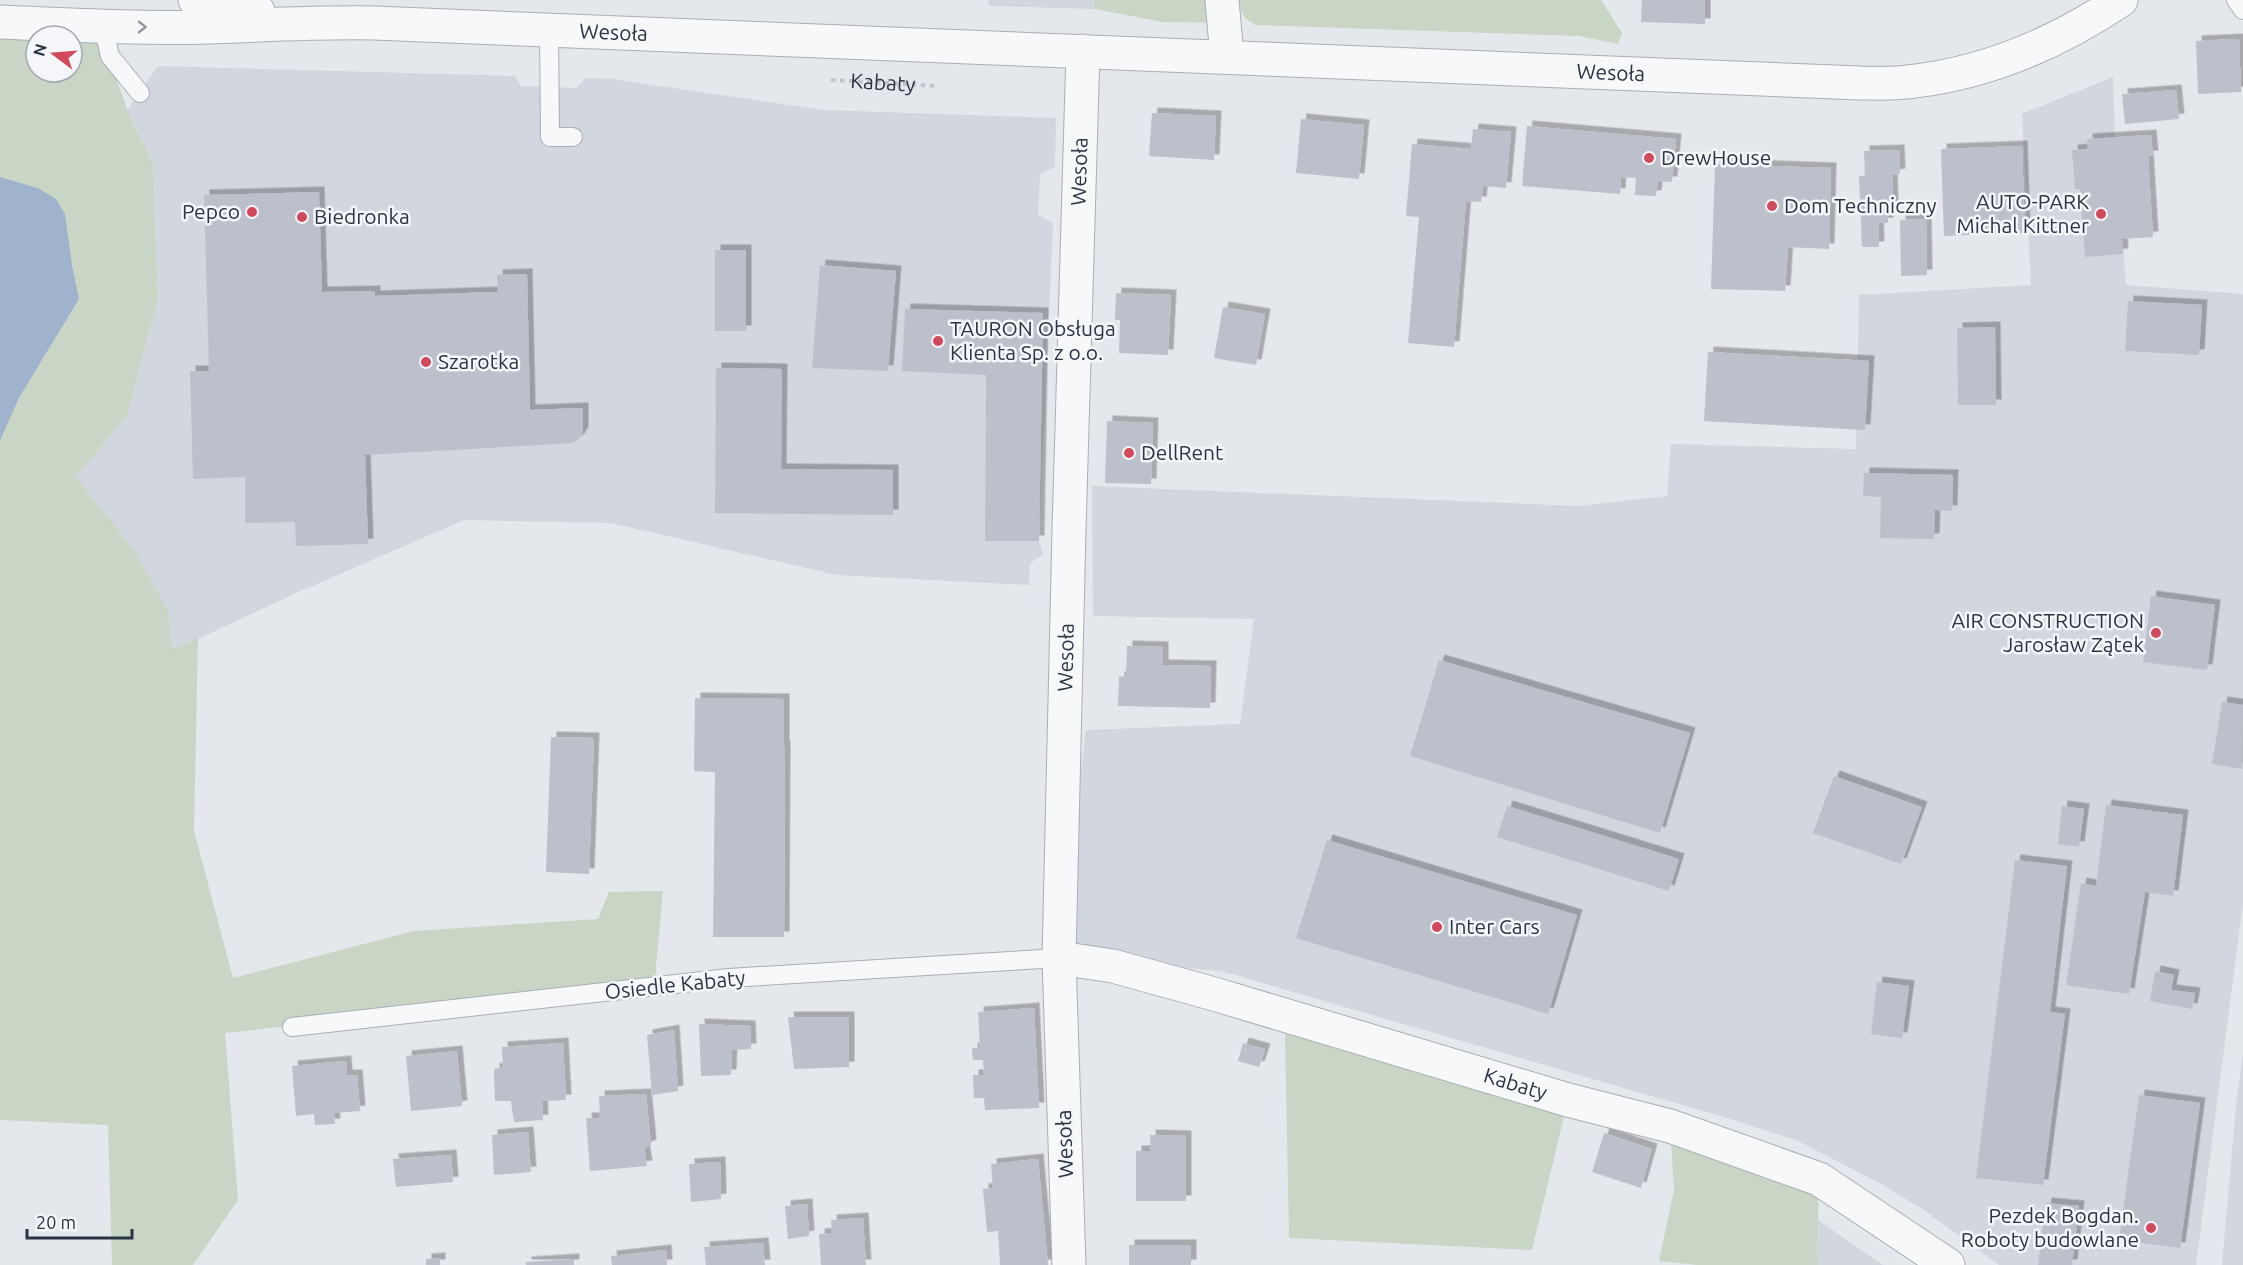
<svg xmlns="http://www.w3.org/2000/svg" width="2243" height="1265" viewBox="0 0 2243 1265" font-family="Ubuntu,sans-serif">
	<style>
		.built { fill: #d2d6de }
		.green { fill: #c9d6c5; fill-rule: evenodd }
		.water { fill: #9fb4cc }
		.building { fill: #bbc0ca; filter: url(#shadow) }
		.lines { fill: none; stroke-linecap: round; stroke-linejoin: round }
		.service-casing { stroke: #a9aeb7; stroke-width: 20 }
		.minor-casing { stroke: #a9aeb7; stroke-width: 35 }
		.tertiary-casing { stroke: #a9aeb7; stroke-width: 35 }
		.path { stroke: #c2c5cb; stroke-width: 4; stroke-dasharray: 4.5 4.5; stroke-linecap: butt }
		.service { stroke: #f7f8fa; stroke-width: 18 }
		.minor { stroke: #f7f8fa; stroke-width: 33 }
		.tertiary { stroke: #f7f8fa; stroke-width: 33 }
		.oneway { stroke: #9196a0 }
		.poi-dot { fill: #d1495b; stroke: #f4f6f9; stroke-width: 2 }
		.labels { text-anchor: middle; stroke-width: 5; stroke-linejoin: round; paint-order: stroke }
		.street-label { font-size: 21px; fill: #2b3445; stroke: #f4f6f9 }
		.poi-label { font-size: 21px; fill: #2b3445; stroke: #f4f6f9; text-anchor: start }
	</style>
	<defs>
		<filter id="shadow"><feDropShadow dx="5.5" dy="-5.5" stdDeviation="0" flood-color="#0004"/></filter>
	</defs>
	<rect width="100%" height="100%" fill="#e4e7ec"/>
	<g class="built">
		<path d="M 988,0 L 1094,0 L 1095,9 L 989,6 Z"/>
		<path d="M 158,66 L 515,76 L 521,86 L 550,87 L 576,88 L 586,78 L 611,79 L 824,110 L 1056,118 L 1055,167 L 1040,174 L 1038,215 L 1053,223 L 1039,541 L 1043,555 L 1030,563 L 1029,585 L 837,575 L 611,523 L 464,520 L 294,594 L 172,651 L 168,611 L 136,553 L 76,477 L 127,415 L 158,299 L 153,165 L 150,155 L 127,110 Z"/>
		<path d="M 2113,77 L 2115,137 L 2126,285 L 2243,294 L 2243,903 L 2196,1265 L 1999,1265 L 1921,1208 L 1883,1185 L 1798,1141 L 1724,1117 L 1221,971 L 1059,958 L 1086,730 L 1240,724 L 1254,619 L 1093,616 L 1092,486 L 1578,506 L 1667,496 L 1671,444 L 1856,449 L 1859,295 L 2031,285 L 2022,114 Z"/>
		<path d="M 2243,1053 L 2243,1265 L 2222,1265 L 2236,1106 Z"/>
		<path d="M 1818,1220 L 1883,1265 L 1817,1265 Z"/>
	</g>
	<g class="green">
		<path d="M 1094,0 L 1222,0 L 1224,23 L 1163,22 L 1095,9 Z"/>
		<path d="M 1236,0 L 1601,0 L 1622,33 L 1618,44 L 1579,36 L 1255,25 L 1245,18 Z"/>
		<path d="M 0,22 L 103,26 C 109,54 117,82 127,109 C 134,128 147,145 153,165 L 158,299 L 127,415 L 76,477 L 136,553 L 168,611 L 172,650 L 198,638 L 194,831 L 233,978 L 414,931 L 598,919 L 609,892 L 663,891 L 656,966 L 657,986 L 225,1033 L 238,1200 L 193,1265 L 112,1265 L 108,1125 L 0,1120 L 0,441 L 19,398 L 79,299 L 72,265 L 38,188 L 0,177 ZM 36,36 L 72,36 L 72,72 L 36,72 Z"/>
		<path d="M 1288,1016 L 1568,1100 L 1532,1250 L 1289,1238 L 1285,1034 Z"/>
		<path d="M 1670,1126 L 1819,1179 L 1817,1265 L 1698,1265 L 1659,1261 L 1674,1190 Z"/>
	</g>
	<path class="water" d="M 0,177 L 38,188 L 56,199 L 65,214 L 72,265 L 79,299 L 19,398 L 0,441 Z"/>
	<g class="building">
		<path d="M 1642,0 L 1705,0 L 1705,24 L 1641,22 Z"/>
		<path d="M 2239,39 L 2241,92 L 2198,94 L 2196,41 Z"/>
		<path d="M 2176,90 L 2179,119 L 2125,124 L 2122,94 Z"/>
		<path d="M 1152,113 L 1216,116 L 1214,160 L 1149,156 Z"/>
		<path d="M 1301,119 L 1364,125 L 1359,179 L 1296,173 Z"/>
		<path d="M 1527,126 L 1676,139 L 1672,182 L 1658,181 L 1656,196 L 1635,195 L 1636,178 L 1621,177 L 1620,194 L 1522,186 Z"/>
		<path d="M 1473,129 L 1511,132 L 1506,188 L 1483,186 L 1481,202 L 1466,201 L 1454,347 L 1408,343 L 1419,217 L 1406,216 L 1412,144 L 1471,149 Z"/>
		<path d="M 2151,135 L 2153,156 L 2148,156 L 2153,237 L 2122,239 L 2123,254 L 2085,257 L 2080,189 L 2075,189 L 2072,150 L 2088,149 L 2087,139 Z"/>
		<path d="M 2022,146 L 2025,233 L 1944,236 L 1941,149 Z"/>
		<path d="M 1899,150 L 1900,174 L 1892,175 L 1893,209 L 1888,210 L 1888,223 L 1878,223 L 1879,247 L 1862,247 L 1859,176 L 1865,176 L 1864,151 Z"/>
		<path d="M 1715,164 L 1831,168 L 1829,249 L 1788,247 L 1785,291 L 1711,289 Z"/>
		<path d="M 319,192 L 322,292 L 375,291 L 375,296 L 498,292 L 497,275 L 527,274 L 530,410 L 583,408 L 583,432 L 579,439 L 573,443 L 365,455 L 368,544 L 296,546 L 295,522 L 245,523 L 245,477 L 193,479 L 190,371 L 209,371 L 204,195 Z"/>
		<path d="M 1926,219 L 1927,275 L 1901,276 L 1900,220 Z"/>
		<rect x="715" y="250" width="31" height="81"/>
		<path d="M 820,265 L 896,271 L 888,371 L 812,368 Z"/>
		<path d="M 1116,293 L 1171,295 L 1168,355 L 1119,353 L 1120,320 L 1115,320 Z"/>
		<path d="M 2128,301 L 2202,305 L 2199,355 L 2125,351 Z"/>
		<path d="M 1223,307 L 1265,314 L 1256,365 L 1214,358 Z"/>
		<path d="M 905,309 L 1043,313 L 1039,541 L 985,541 L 986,375 L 902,371 Z"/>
		<path d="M 1995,327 L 1996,405 L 1958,405 L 1957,328 Z"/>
		<path d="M 1708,352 L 1869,361 L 1865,430 L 1704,421 Z"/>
		<path d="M 716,368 L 782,369 L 781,469 L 893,470 L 893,515 L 715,513 Z"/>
		<path d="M 1107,421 L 1153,423 L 1151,484 L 1105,483 Z"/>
		<path d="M 1864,473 L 1953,475 L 1952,511 L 1935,510 L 1934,539 L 1880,538 L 1881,497 L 1863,496 Z"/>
		<path d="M 2151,596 L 2215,605 L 2207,670 L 2143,662 Z"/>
		<path d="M 1127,646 L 1163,647 L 1163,665 L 1211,666 L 1210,708 L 1118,706 L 1119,677 L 1126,676 Z"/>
		<path d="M 1439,660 L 1690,733 L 1660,833 L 1410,756 Z"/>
		<path d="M 695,698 L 784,699 L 784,746 L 785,746 L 784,937 L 713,937 L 715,772 L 694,771 Z"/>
		<path d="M 2222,702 L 2243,705 L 2242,769 L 2212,764 Z"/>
		<path d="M 551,737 L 594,738 L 589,874 L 546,872 Z"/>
		<path d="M 1834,776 L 1922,807 L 1901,864 L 1813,833 Z"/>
		<path d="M 2106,805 L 2183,815 L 2173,896 L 2145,892 L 2129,994 L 2066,985 L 2081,883 L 2096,886 Z"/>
		<path d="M 1507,806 L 1679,859 L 1669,891 L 1497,837 Z"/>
		<path d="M 2062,806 L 2084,809 L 2079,847 L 2058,844 Z"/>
		<path d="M 1327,840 L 1577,915 L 1548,1014 L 1296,938 Z"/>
		<path d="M 2015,860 L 2067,866 L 2050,1012 L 2065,1014 L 2043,1185 L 1976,1178 Z"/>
		<path d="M 2155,971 L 2174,975 L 2171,990 L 2195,993 L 2192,1009 L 2150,1001 Z"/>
		<path d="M 1877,982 L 1909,986 L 1902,1038 L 1871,1034 Z"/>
		<path d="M 1034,1008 L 1039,1108 L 985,1110 L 984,1098 L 974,1098 L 973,1075 L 984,1075 L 983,1060 L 973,1060 L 972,1048 L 980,1048 L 978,1012 Z"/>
		<path d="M 788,1017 L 849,1017 L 849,1067 L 794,1069 Z"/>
		<path d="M 699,1024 L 750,1026 L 751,1049 L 732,1050 L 731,1075 L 701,1076 Z"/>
		<path d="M 674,1030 L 678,1091 L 652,1095 L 647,1035 Z"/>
		<path d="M 563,1043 L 566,1100 L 542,1101 L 543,1120 L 514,1122 L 511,1101 L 495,1101 L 494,1069 L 503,1067 L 502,1047 Z"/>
		<path d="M 1243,1043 L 1265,1049 L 1259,1067 L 1238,1061 Z"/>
		<path d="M 457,1051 L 462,1106 L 411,1111 L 406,1056 Z"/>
		<path d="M 346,1061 L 347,1075 L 357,1075 L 360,1111 L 334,1113 L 335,1124 L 315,1125 L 314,1114 L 296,1116 L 292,1066 Z"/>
		<path d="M 646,1094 L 651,1145 L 644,1148 L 647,1166 L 590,1171 L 586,1118 L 600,1118 L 599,1096 Z"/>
		<path d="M 2139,1095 L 2200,1103 L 2180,1248 L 2119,1240 Z"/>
		<path d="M 528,1132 L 531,1172 L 494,1175 L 492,1135 Z"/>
		<path d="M 1604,1133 L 1652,1149 L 1641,1188 L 1592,1172 Z"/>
		<path d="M 1150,1135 L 1186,1136 L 1186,1201 L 1136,1201 L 1136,1151 L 1151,1151 Z"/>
		<path d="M 451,1155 L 453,1182 L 396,1187 L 393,1159 Z"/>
		<path d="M 1038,1159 L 1048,1265 L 1000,1265 L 998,1231 L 987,1232 L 983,1189 L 993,1188 L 991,1164 Z"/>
		<path d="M 720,1162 L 721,1199 L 691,1202 L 689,1164 Z"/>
		<path d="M 2046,1203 L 2079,1206 L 2072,1265 L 2038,1265 Z"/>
		<path d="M 807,1204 L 809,1236 L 788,1239 L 785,1206 Z"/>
		<path d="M 863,1218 L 866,1265 L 821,1265 L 819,1234 L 832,1233 L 831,1220 Z"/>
		<path d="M 763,1243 L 765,1265 L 706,1265 L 704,1247 Z"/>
		<rect x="1129" y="1245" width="62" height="20"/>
		<path d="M 666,1250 L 667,1265 L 612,1265 L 611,1256 Z"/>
		<path d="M 440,1258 L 440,1265 L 426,1265 L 426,1259 Z"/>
		<path d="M 574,1259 L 574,1265 L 526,1265 L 526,1262 Z"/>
	</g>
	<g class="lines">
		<defs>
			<g id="service">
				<path d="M 2236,0 L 2243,10"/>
				<path d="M 103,26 L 110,56 L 140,93"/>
				<path d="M 549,30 L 550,137 L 573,137"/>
				<path d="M 292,1027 L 729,978 L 1059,958"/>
			</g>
			<g id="minor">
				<path d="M 1222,0 L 1227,57"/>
				<path id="s2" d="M 1059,958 L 1113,966 L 1214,994 L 1568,1100 L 1670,1126 L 1819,1179 L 1948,1265"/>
				<path id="s3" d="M 1069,1265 L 1059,958 L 1069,530 L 1083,51"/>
			</g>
			<g id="tertiary">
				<path d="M 195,0 L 258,11"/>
				<path id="s4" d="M 0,22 C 70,25 140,29 210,27 C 265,25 319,22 374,23 L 1860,83 C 1876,83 1891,84 1907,82 C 1985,74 2057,43 2121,0"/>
			</g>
		</defs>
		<use href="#service" class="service-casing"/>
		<use href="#minor" class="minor-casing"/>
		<use href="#tertiary" class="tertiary-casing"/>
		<path class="path" id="s1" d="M 831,80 L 937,86"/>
		<use href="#service" class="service"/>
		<use href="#minor" class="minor"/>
		<use href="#tertiary" class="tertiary"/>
	</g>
	<defs><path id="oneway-chevron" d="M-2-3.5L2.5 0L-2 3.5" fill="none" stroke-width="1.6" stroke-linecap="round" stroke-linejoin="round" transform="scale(1.5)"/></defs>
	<use class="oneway" href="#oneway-chevron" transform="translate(142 27) rotate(1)"/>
	<g class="poi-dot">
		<circle cx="1649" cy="158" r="6"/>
		<circle cx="1772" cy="206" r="6"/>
		<circle cx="252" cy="212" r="6"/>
		<circle cx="2101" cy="214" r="6"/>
		<circle cx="302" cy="217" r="6"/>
		<circle cx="938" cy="341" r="6"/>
		<circle cx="426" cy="362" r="6"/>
		<circle cx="1129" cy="453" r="6"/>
		<circle cx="2156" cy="633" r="6"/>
		<circle cx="1437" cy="927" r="6"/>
		<circle cx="2151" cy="1228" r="6"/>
	</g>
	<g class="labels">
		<g class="street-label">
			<text dy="7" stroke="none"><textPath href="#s4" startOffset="614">Wesoła</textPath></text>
			<text dy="7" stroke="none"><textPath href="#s4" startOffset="1612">Wesoła</textPath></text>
			<text dy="7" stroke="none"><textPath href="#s1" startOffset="52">Kabaty</textPath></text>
			<text dy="7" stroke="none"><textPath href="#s3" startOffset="1094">Wesoła</textPath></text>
			<text dy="7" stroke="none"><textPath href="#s3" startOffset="608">Wesoła</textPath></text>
			<text transform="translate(675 985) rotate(-6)" y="7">Osiedle Kabaty</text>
			<text dy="7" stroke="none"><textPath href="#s2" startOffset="474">Kabaty</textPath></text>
			<text transform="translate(1065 1144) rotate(-92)" y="7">Wesoła</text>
		</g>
		<g class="poi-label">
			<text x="1661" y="165">DrewHouse</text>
			<text x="2089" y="209" text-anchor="end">AUTO-PARK<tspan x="2089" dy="24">Michal Kittner</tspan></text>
			<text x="1784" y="213">Dom Techniczny</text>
			<text x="240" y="219" text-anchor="end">Pepco</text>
			<text x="314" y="224">Biedronka</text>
			<text x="950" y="336">TAURON Obsługa<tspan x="950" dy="24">Klienta Sp. z o.o.</tspan></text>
			<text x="438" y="369">Szarotka</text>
			<text x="1141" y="460">DellRent</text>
			<text x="2144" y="628" text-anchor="end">AIR CONSTRUCTION<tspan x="2144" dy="24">Jarosław Zątek</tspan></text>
			<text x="1449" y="934">Inter Cars</text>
			<text x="2139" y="1223" text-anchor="end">Pezdek Bogdan.<tspan x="2139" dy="24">Roboty budowlane</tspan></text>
		</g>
	</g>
	<g transform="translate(54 54) rotate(286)"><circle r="28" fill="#f4f6f9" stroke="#a4a8b1" stroke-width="1.5"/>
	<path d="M0-4.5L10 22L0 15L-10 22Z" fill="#d1495b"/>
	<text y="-9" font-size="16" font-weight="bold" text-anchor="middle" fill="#2b3445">N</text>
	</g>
	<path d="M27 1229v9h105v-9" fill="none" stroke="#2b3445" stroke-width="3"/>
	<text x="36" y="1229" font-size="18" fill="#2b3445" stroke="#f4f6f9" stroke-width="4.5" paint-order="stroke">20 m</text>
</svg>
